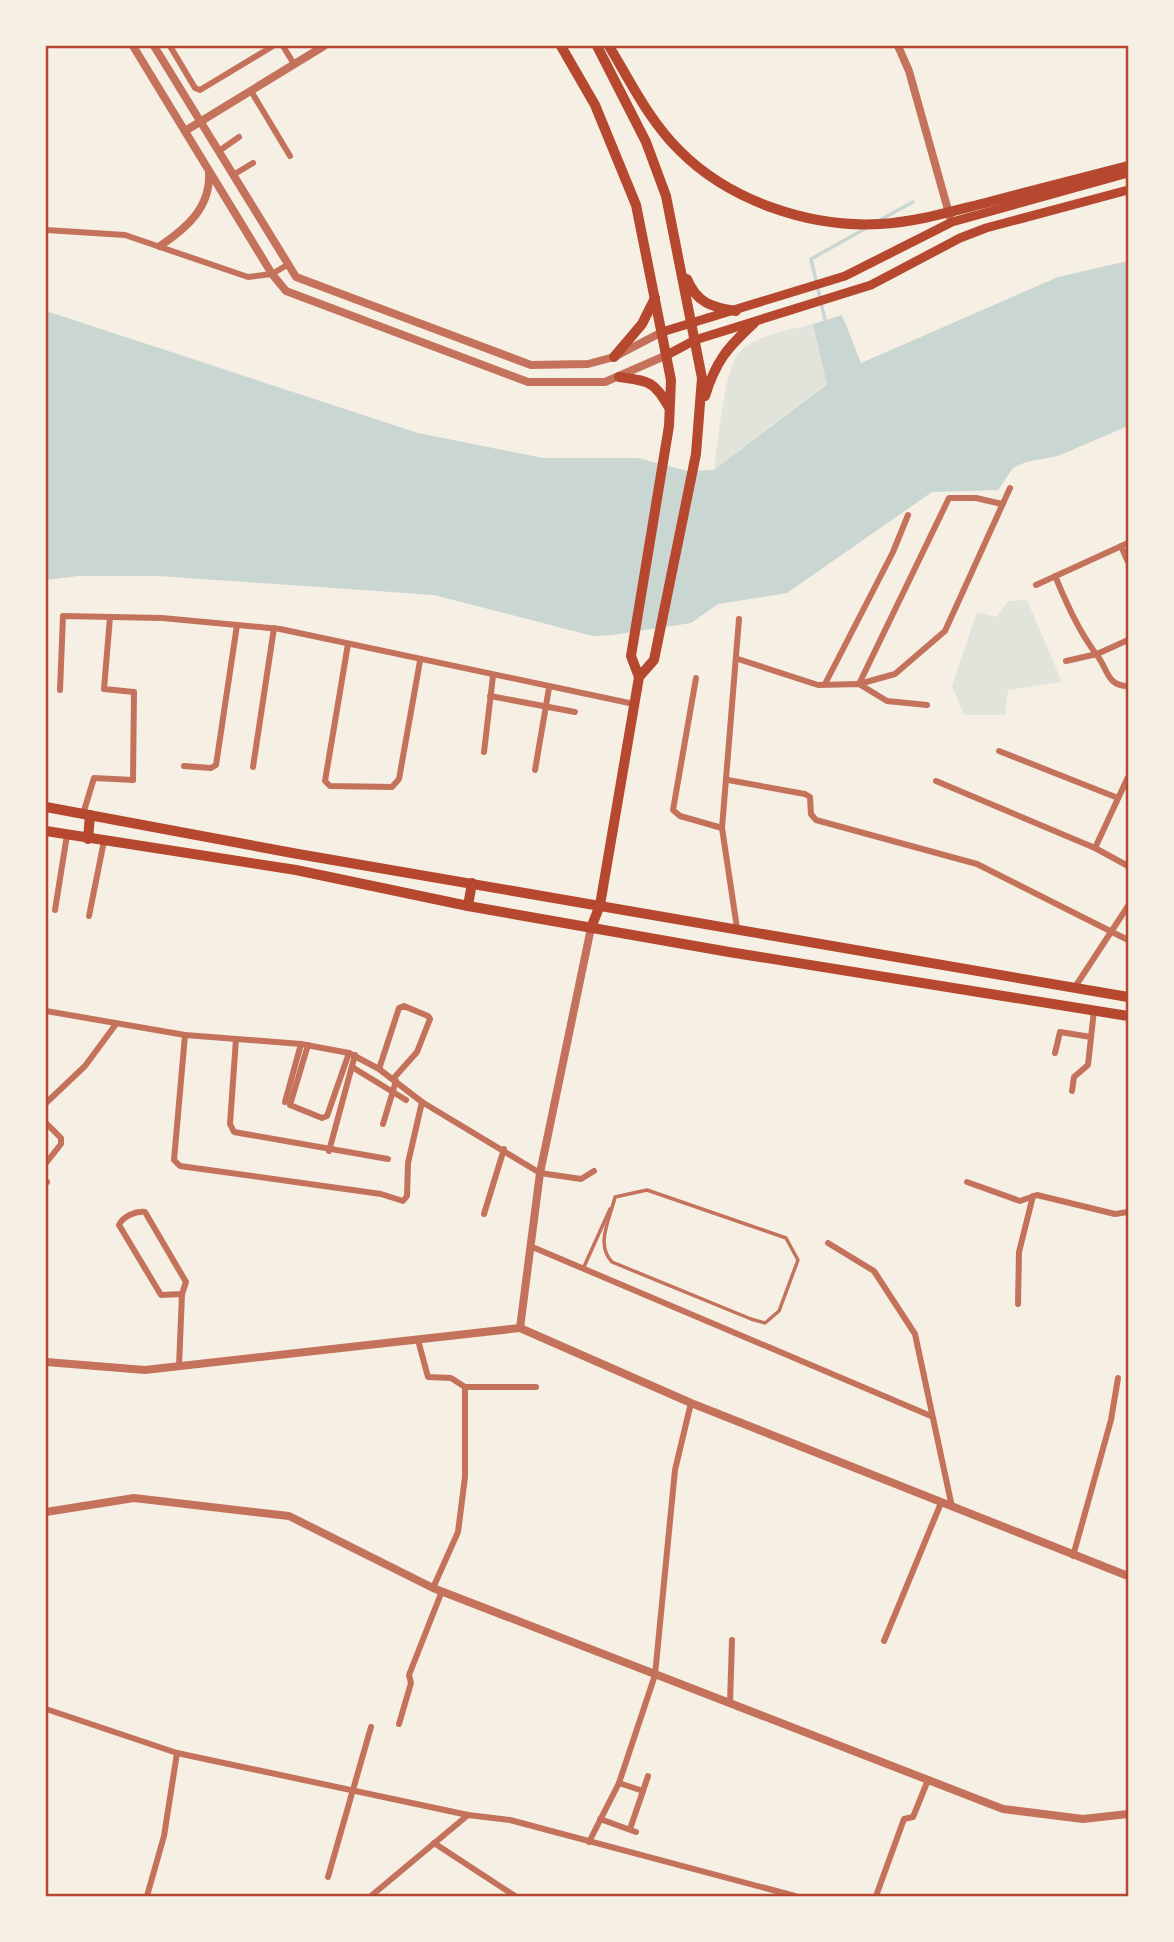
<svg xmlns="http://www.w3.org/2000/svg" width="1174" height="1942" viewBox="0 0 1174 1942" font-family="Bitter,serif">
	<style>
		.green { fill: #e2e4dc }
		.water { fill: #c9d6d2 }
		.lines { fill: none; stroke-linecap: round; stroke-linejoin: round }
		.stream { stroke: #c9d6d2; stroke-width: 3.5 }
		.service { stroke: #c5725c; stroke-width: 3.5 }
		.minor { stroke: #c5725c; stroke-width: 6 }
		.tertiary { stroke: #c5725c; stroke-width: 8 }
		.secondary { stroke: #b5482f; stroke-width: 9 }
		.primary { stroke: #b5482f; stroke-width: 10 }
		.neatline { fill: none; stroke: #b5482f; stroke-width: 2.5 }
	</style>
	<rect width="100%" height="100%" fill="#f6efe4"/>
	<g class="green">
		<path d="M 813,324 L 827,383 L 714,470 C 718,444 724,371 738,354 C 753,335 791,330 813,324 Z"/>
		<path d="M 1027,600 L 1062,682 L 1008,690 L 1005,715 L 964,715 L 952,686 L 977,612 L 996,617 L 1008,601 Z"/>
	</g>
	<path class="water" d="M 1128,261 L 1128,426 L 1058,456 L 1026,462 L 1013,468 L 998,490 L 932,492 L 787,593 L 718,604 L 691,623 L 612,635 L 593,636 L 434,595 L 158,576 L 78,576 L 46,580 L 46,311 L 418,433 L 543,458 L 638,458 L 688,471 L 714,470 L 827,384 L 813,324 L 842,315 L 861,363 L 1058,277 Z"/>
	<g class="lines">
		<g class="stream">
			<path d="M 878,221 L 913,202"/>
			<path d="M 826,324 L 811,259 L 868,227"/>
		</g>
		<g class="service">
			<path d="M 647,1190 L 786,1238 L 798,1260 L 779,1311 L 765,1323 L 751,1319 L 612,1262 C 595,1244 610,1219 615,1197 Z"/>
			<path d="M 583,1269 L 610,1209"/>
		</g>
		<g class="minor">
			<path d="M 170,46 L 195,88 L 200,90 L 273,46"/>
			<path d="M 283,46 L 294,64"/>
			<path d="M 251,91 L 290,156"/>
			<path d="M 219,151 L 239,137"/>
			<path d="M 233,175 L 253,163"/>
			<path d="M 46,230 L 125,235 L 248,277 L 272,274 L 287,265"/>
			<path d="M 1121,546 L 1128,562"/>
			<path d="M 1055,576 C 1067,604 1078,630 1096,654 C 1108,668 1106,686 1128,686"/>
			<path d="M 1036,585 L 1128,543"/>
			<path d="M 348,644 L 325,781 L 330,786 L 392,787 L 399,779 L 420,661"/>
			<path d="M 738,659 L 818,685 L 859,684 L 887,701 L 927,705"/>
			<path d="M 1066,661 L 1097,654 L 1128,640"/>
			<path d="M 696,678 L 673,810 L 680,816 L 722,828"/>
			<path d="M 825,684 L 893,552 L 908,515"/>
			<path d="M 859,684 L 949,498 L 976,498 L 1002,504"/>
			<path d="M 859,684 L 895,674 L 945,631 L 1010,488"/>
			<path d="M 60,690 L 63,616 L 162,618 L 280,629 L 634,704"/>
			<path d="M 490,696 L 575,712"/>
			<path d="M 999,751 L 1118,798"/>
			<path d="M 484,752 L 493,676"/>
			<path d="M 184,766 L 211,768 L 216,765 L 237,625"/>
			<path d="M 253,767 L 274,628"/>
			<path d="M 535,770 L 549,688"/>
			<path d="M 728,780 L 805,794 L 810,797 L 811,814 L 816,820 L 977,864 L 1128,940"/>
			<path d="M 936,781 L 1095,848 L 1128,866"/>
			<path d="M 83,814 L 94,778 L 133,780 L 134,692 L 104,689 L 110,617"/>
			<path d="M 1095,848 L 1128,777"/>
			<path d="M 55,910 L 67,835"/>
			<path d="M 89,916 L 104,841"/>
			<path d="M 737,928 L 722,828 L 739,619"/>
			<path d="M 1075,987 L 1128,906"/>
			<path d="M 46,1011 L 185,1035 L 301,1044 L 349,1053 L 379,1069 L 422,1102 L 540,1173 L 581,1179 L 594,1171"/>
			<path d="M 185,1035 L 174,1160 L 180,1166 L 381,1194 L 403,1201 L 407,1196 L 408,1163 L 422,1102"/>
			<path d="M 236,1039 L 230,1124 L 234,1132 L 388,1159"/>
			<path d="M 308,1045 L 290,1105 L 322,1118 L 327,1116 L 349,1053"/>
			<path d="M 1055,1053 L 1060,1032 L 1091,1037"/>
			<path d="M 352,1067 L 406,1100"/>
			<path d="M 379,1069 L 399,1008 L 404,1006 L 428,1016 L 430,1019 L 417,1052 L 393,1079"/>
			<path d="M 1072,1091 L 1074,1077 L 1088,1065 L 1094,1010"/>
			<path d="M 285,1102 L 301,1044"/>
			<path d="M 46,1103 L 85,1066 L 116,1024"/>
			<path d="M 46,1123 L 61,1138 L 61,1144 L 46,1163"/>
			<path d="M 383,1124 L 396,1081"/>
			<path d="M 329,1151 L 355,1055"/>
			<path d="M 46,1182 L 47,1182"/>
			<path d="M 967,1182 L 1020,1201 L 1037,1195 L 1115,1214 L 1128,1212"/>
			<path d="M 484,1214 L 504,1149"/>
			<path d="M 828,1243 L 874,1271 L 915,1334 L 952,1507"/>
			<path d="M 530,1246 L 931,1416"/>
			<path d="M 1018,1304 L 1019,1252 L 1033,1196"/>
			<path d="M 418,1340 L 428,1377 L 451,1378 L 465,1387 L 465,1477 L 458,1532 L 433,1588"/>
			<path d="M 179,1366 L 182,1294 L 161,1295 L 119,1225 C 123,1216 136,1211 145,1212 L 186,1282 L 182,1294"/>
			<path d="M 465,1387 L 536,1387"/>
			<path d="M 1073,1556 L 1111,1420 L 1118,1378"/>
			<path d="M 884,1641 L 941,1503"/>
			<path d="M 730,1703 L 732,1640"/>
			<path d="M 46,1709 L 177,1753 L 468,1815 L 510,1820 L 795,1896"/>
			<path d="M 399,1724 L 411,1683 L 409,1675 L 442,1591"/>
			<path d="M 619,1783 L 643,1791 L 630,1829"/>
			<path d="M 643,1791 L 648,1776"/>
			<path d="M 600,1819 L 636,1832"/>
			<path d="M 589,1842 L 619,1783 L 655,1675 L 675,1470 L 691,1403"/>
			<path d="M 434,1843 L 515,1896"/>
			<path d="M 328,1877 L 371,1727"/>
			<path d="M 147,1896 L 164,1836 L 177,1753"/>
			<path d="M 371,1896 L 468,1815"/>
			<path d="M 876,1896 L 904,1819 L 913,1817 L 928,1780"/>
		</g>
		<g class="tertiary">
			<path d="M 133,46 L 272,274 L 286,291 L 528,382 L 605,382 L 667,355"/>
			<path d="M 154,46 L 296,277 L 531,365 L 588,364 L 614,357 L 662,332"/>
			<path d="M 898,46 L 909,71 L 950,217"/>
			<path d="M 185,131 L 324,46"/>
			<path d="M 160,246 C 187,228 211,207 209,172"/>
			<path d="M 520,1328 L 540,1173 L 591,928"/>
			<path d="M 46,1362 L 145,1370 L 520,1328 L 691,1403 L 1128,1576"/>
			<path d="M 46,1512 L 134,1498 L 289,1516 L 433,1588 L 1003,1809 L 1083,1819 L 1128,1814"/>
		</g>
		<g class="secondary">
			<path d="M 662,332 L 845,276 L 952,222 L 1128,173"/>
			<path d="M 667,355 L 695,340 L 871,285 L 960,238 L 986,228 L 1128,190"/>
		</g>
		<g class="primary">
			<path d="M 561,46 L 595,105 L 636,205 L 671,380 L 669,426 L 631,656 L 639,677"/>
			<path d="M 609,46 C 630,81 650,122 680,151 C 730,201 810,228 880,224 C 917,222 953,211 989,202 C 1036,190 1082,178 1128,166"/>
			<path d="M 687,279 C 697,303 711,307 736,311"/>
			<path d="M 614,357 L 642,324 L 655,298"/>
			<path d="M 619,377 C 647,381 654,380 668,406"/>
			<path d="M 705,396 C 716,361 727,348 754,323"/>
			<path d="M 46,807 L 298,854 L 1128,997"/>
			<path d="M 46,831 L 296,870 L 468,906 L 729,952 L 1128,1016"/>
			<path d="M 88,839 L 90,815"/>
			<path d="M 468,906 L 472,883"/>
			<path d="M 591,928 L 600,905 L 639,677 L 654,660 L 696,454 L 702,378 L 666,196 L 646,142 L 597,46"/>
		</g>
	</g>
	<rect width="1174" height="1942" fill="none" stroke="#f6efe4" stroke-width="94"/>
	<rect x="47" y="47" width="1080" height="1848" class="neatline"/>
</svg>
